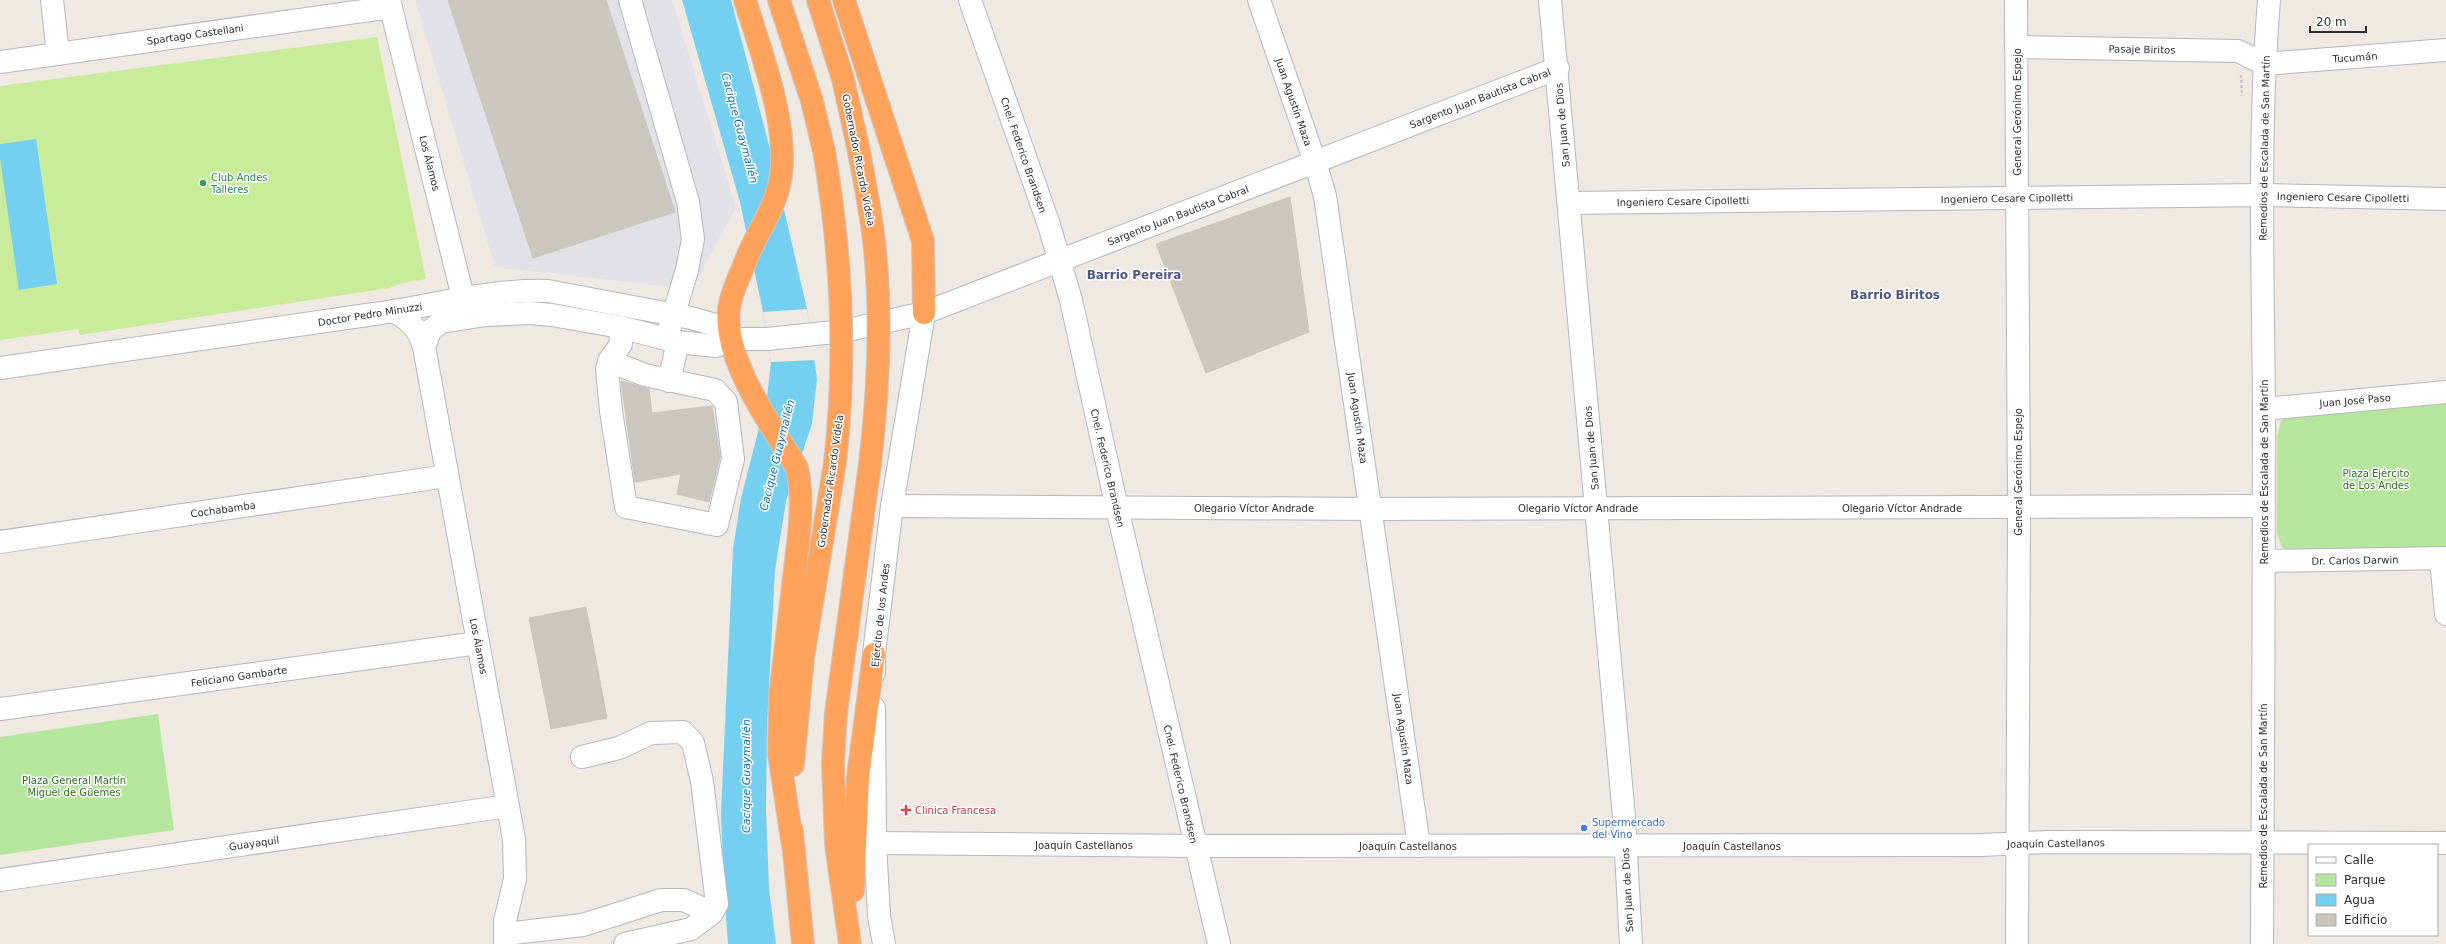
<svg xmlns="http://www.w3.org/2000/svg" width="2446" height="944" viewBox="0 0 2446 944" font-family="'DejaVu Sans',sans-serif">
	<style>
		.industrial { fill: #e3e1e8 }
		.green { fill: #b6e59e }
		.pitch { fill: #c9ec9a }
		.water { fill: #75cff0 }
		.pier { fill: #efe9e1 }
		.building { fill: #cbc7bf; stroke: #cbc5ba }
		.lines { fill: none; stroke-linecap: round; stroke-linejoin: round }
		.minor-casing { stroke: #b4b7c1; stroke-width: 24 }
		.highway-casing { stroke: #c9c9c9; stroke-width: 24 }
		.path { stroke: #c9c9c9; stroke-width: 2.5; stroke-dasharray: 3 2; stroke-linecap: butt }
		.minor { stroke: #fff; stroke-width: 22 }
		.highway { stroke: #ffa35c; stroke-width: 22 }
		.highway-bridge-casing { stroke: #c9c9c9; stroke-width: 24; stroke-linecap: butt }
		.highway-bridge { stroke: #ffa35c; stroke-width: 22 }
		.leisure-dot { fill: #2e9e5b; stroke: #fff; stroke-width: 1.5 }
		.health-dot { fill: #e0444e; stroke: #fff; stroke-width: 1.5 }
		.shop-dot { fill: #3f7fe0; stroke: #fff; stroke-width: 1.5 }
		.labels { text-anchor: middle; stroke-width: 3; stroke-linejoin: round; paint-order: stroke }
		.street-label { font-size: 10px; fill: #2e2e2e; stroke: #fff }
		.leisure-label { font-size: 10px; fill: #27864d; stroke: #fff; text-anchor: start }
		.park-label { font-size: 10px; fill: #2c6e1b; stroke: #fff }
		.health-label { font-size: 10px; fill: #be3a42; stroke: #fff; text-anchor: start }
		.shop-label { font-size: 10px; fill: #366cbe; stroke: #fff; text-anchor: start }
		.water-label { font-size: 11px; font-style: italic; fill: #0d6fa3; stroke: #fff }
		.quarter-label { font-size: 12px; font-weight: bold; fill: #4d5680; stroke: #fff }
	</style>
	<rect width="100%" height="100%" fill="#efe9e1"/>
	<path class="industrial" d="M 415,0 L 672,0 L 736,207 L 692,289 L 495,267 Z"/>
	<g class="green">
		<path d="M 2446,404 L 2446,548 L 2288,551 L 2282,547 L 2277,533 L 2277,436 L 2281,421 L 2288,416 L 2298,415 Z"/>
		<path d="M 158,714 L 174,830 L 0,855 L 0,737 Z"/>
	</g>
	<path class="pitch" d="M 377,37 L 426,279 L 402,283 L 389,288 L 80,335 L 78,329 L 0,340 L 0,86 Z"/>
	<g class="water">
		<path d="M 682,0 L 731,0 L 771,153 L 807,309 L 817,379 L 812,424 L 786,501 L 775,570 L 767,726 L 766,810 L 769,889 L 776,944 L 728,944 L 724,889 L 721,813 L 733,549 L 741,498 L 767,397 L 771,362 L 763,312 L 740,202 Z"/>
		<path d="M 36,139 L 57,284 L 19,290 L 0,158 L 0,144 Z"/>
	</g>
	<path class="pier" d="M 807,309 L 815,360 L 771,362 L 763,312 Z"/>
	<g class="building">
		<path d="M 448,0 L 606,0 L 675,212 L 533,258 Z"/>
		<path d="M 1290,197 L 1309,332 L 1206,373 L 1156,244 Z"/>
		<path d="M 621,381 L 649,389 L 652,413 L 712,406 L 720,457 L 709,502 L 677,494 L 681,474 L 635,482 Z"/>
		<path d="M 586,607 L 607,718 L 551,729 L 529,618 Z"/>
	</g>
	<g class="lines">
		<defs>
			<g id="minor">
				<path d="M 52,0 L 58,54"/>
				<path d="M 389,0 L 463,297 L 471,308"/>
				<path d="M 630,0 L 688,202 L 693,239 L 687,270 L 669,330"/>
				<path d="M 970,0 L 1049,225 L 1071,300 L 1117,508 L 1219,944"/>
				<path d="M 1259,0 L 1315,162 L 1325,196 L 1419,846"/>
				<path d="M 1550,0 L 1624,817 L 1631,944"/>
				<path d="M 2016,0 L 2019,508 L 2017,944"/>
				<path d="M 2016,47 L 2238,51 L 2264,64"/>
				<path d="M 0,62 L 391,7"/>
				<path d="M 2264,64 L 2446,50"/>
				<path d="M 1569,203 L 2263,195 L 2446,199"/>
				<path d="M 393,311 C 410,320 419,329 424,347 L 514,839 L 515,879 L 505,921 L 505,944"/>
				<path d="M 424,347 L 430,331 L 441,322 L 486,315 L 530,313 L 552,315 L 620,327 L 678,342 L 716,346 L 732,339 L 767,339 L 844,331 L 924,313 L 1558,68"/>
				<path d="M 609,361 L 645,375 L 715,390 L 726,402 L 733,459 L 717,525 L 626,507 L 611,411 L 607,370 L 609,361 L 621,344 L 620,327"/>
				<path d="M 0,368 C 125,350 250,332 374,314 C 433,306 488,289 548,291 L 691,318 L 719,326 L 732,339"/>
				<path d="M 669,381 L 678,342"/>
				<path d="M 2264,409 L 2446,392"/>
				<path d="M 892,506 L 1371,509 L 2264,506"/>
				<path d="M 0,542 L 447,476"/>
				<path d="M 2441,559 L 2446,614"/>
				<path d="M 2264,561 L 2446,558"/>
				<path d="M 874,673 L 874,654 L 892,506 L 924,313"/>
				<path d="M 874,708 L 875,843 L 879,916 L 884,944"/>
				<path d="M 0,709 L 478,643"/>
				<path d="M 582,757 L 619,748 L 651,733 L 683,732 L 693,743 L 702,781 L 717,904 L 712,913"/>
				<path d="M 875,843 L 1196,846 L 1982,845 L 2047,842 L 2446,843"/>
				<path d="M 0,880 L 508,806"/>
				<path d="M 505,934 L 583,925 L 661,900 L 684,900 L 712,913 L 691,929 L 625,944"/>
				<path d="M 2262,944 C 2263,765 2264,587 2264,408 C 2263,272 2258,135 2269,0"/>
			</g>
			<g id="highway">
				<path d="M 745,0 C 761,52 792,132 779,186 C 773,212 755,236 746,260 C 740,276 731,292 729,309 C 723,360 772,426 797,468 C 802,491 801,512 799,535 L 780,696 L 779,754 L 793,846"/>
				<path d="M 779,0 L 812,101 L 824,151"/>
				<path d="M 818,0 L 843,79 L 857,142"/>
				<path d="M 844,0 L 923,241 L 924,313"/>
				<path d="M 793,765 L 803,658 L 835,463"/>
				<path d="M 792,831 L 803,944"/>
				<path d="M 853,891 L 858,777 L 874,654"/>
				<path d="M 850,944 L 836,844 L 833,764 L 836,713 L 870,464"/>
			</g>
		</defs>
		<use href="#minor" class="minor-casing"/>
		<use href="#highway" class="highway-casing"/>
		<path class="path" d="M 2241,75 L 2242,96"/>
		<use href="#minor" class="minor"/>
		<use href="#highway" class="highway"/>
		<defs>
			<g id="highway-bridge">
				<path d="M 857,142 C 863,172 869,202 873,233 C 883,310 879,387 870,464"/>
				<path d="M 824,151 C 842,256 847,358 835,463"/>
			</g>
		</defs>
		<use href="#highway-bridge" class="highway-bridge-casing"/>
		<use href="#highway-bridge" class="highway-bridge"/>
	</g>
	<circle class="leisure-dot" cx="203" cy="183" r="4"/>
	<path class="health-dot" d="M904 804h4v4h4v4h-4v4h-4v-4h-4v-4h4z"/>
	<circle class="shop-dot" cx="1584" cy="828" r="4"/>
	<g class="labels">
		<g class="street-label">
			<text transform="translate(195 34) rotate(-8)" y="4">Spartago Castellani</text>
			<text transform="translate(2142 49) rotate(1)" y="4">Pasaje Biritos</text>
			<text transform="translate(2355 57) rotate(-4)" y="4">Tucumán</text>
			<text transform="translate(1480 98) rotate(-21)" y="4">Sargento Juan Bautista Cabral</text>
			<text transform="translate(1294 102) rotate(71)" y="4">Juan Agustín Maza</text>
			<text transform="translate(2017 112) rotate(-90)" y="4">General Gerónimo Espejo</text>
			<text transform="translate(1562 125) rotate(-95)" y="4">San Juan de Dios</text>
			<text transform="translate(2264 148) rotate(-89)" y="4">Remedios de Escalada de San Martín</text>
			<text transform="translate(1024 155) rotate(71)" y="4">Cnel. Federico Brandsen</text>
			<text transform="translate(859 160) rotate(79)" y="4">Gobernador Ricardo Videla</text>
			<text transform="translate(430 163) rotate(76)" y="4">Los Álamos</text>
			<text transform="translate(2343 197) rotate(1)" y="4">Ingeniero Cesare Cipolletti</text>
			<text transform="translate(2007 198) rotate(-1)" y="4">Ingeniero Cesare Cipolletti</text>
			<text transform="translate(1683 201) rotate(-1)" y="4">Ingeniero Cesare Cipolletti</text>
			<text transform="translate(1178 215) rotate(-21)" y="4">Sargento Juan Bautista Cabral</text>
			<text transform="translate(370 314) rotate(-9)" y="4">Doctor Pedro Minuzzi</text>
			<text transform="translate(2355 400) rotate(-5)" y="4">Juan José Paso</text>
			<text transform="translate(1358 418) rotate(82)" y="4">Juan Agustín Maza</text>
			<text transform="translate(1591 448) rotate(-95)" y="4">San Juan de Dios</text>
			<text transform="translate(1108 468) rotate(77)" y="4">Cnel. Federico Brandsen</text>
			<text transform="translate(2018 472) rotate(-90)" y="4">General Gerónimo Espejo</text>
			<text transform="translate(2264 472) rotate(-90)" y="4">Remedios de Escalada de San Martín</text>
			<text transform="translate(830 481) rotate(-82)" y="4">Gobernador Ricardo Videla</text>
			<text x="1254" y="512">Olegario Víctor Andrade</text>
			<text x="1578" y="512">Olegario Víctor Andrade</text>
			<text x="1902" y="512">Olegario Víctor Andrade</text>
			<text transform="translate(223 509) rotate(-8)" y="4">Cochabamba</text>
			<text transform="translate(2355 560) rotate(-1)" y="4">Dr. Carlos Darwin</text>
			<text transform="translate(880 615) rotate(-84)" y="4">Ejército de los Andes</text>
			<text transform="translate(479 646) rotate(79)" y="4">Los Álamos</text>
			<text transform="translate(239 676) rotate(-8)" y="4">Feliciano Gambarte</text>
			<text transform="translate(1404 739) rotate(82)" y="4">Juan Agustín Maza</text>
			<text transform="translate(1181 784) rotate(77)" y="4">Cnel. Federico Brandsen</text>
			<text transform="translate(2263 796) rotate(-90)" y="4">Remedios de Escalada de San Martín</text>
			<text transform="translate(254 843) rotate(-8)" y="4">Guayaquil</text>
			<text transform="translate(2056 843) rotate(-1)" y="4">Joaquín Castellanos</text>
			<text x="1084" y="849">Joaquín Castellanos</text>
			<text x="1408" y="850">Joaquín Castellanos</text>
			<text x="1732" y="850">Joaquín Castellanos</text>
			<text transform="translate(1627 890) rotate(-93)" y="4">San Juan de Dios</text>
		</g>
		<g class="leisure-label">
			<text x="211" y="181">Club Andes<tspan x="211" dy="12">Talleres</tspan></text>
		</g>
		<g class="park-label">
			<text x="2376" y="477">Plaza Ejército<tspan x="2376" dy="12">de Los Andes</tspan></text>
			<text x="74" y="784">Plaza General Martín<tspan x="74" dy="12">Miguel de Güemes</tspan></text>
		</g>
		<g class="health-label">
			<text x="915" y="814">Clinica Francesa</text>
		</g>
		<g class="shop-label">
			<text x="1592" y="826">Supermercado<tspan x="1592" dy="12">del Vino</tspan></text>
		</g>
		<g class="water-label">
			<text transform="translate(740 128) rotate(75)" y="4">Cacique Guaymallén</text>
			<text transform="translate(777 455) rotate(-76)" y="4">Cacique Guaymallén</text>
			<text transform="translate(746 776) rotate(-90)" y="4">Cacique Guaymallén</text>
		</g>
		<g class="quarter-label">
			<text x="1134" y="279">Barrio Pereira</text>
			<text x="1895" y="299">Barrio Biritos</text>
		</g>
	</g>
	<rect x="2308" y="844" width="130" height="92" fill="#ffffff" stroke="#ababab"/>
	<rect x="2316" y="857" width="20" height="6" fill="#ffffff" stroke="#ababab"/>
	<text x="2344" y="864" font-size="12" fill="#2e2e2e">Calle</text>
	<rect x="2316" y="874" width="20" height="12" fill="#b6e59e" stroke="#ababab"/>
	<text x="2344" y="884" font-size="12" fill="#2e2e2e">Parque</text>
	<rect x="2316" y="894" width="20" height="12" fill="#75cff0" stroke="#ababab"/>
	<text x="2344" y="904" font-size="12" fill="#2e2e2e">Agua</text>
	<rect x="2316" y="914" width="20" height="12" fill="#cbc7bf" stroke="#ababab"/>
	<text x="2344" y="924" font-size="12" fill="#2e2e2e">Edificio</text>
	<path d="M2310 26v6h56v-6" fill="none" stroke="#2e2e2e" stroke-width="2"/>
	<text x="2316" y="26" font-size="12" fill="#2e2e2e" stroke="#ffffff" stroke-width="3" paint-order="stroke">20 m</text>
</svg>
